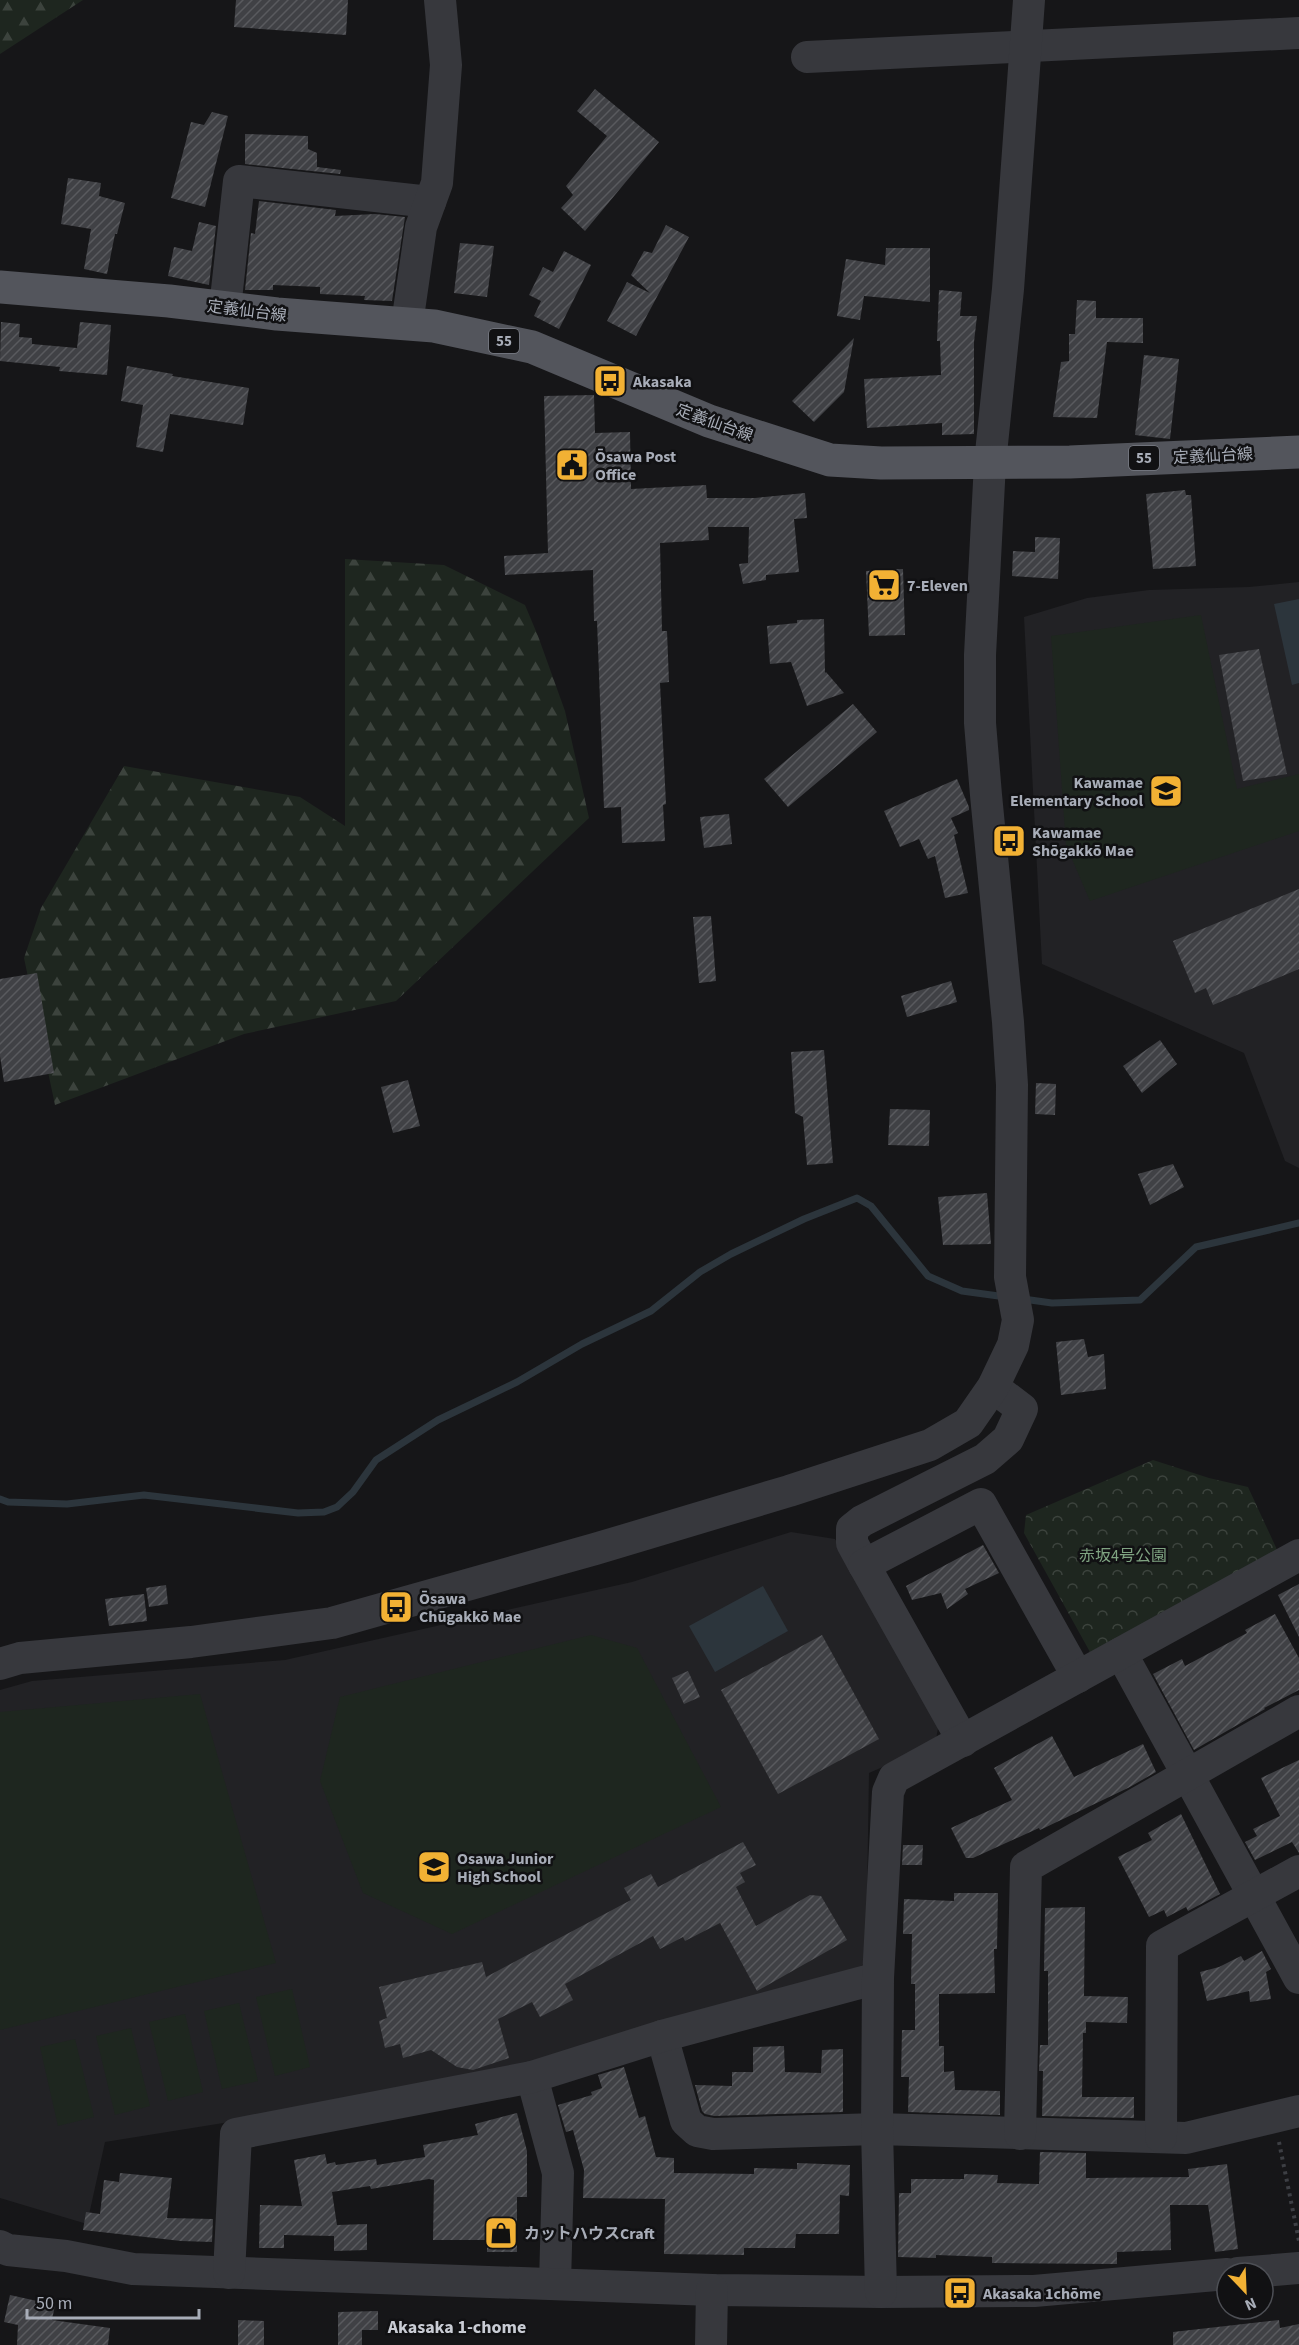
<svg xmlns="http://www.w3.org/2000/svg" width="1299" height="2345" viewBox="0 0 1299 2345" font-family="'Source Sans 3','Noto Sans JP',sans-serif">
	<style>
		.built { fill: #222225 }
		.forest { fill: url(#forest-firs) }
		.park { fill: url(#park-crowns) }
		.pitch { fill: #1e261f }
		.water { fill: #2c353c }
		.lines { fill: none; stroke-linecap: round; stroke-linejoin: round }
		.stream { stroke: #2c353c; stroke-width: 7 }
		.building { fill: url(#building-hatch) }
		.path { stroke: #3d3f44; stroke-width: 4; stroke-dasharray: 3 4.5; stroke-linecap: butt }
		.minor { stroke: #37383d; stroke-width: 32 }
		.major { stroke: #53555c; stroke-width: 33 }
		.labels { text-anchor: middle; stroke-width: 5; stroke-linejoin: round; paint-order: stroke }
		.shield { fill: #111113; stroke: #7b7e86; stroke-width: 1.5 }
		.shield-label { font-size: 15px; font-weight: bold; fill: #a8adb8 }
		.street-label { font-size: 16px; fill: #a8adb8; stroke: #111113 }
		.poi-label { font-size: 16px; font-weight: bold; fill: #a8adb8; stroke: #111113; text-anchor: start }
		.park-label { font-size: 16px; fill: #7fa381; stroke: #111113 }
		.neighbourhood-label { font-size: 18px; font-weight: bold; fill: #c9ccd4; stroke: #111113 }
	</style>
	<defs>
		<pattern id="forest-firs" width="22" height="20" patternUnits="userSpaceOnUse" patternTransform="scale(1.5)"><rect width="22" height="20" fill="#1e261f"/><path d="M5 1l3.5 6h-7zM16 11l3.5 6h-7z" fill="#3c433d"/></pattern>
		<pattern id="park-crowns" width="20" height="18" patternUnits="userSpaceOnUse" patternTransform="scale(1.5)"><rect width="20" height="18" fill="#1e261f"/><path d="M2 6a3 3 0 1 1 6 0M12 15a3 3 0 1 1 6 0" fill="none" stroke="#3c433d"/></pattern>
		<pattern id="building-hatch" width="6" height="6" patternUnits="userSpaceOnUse" patternTransform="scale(1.5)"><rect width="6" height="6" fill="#404145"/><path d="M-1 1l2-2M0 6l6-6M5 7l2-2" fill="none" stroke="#595a5e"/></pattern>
	</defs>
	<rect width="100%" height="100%" fill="#161618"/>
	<g class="built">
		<path d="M 1299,582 L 1299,1168 L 1285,1161 L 1244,1053 L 1042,964 L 1024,617 L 1087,598 L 1149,590 L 1249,587 Z"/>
		<path d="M 791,1532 L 835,1539 L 939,1723 L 935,1744 L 869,1773 L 866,1960 L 856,1973 L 486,2081 L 105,2142 L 87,2224 L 0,2198 L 0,1690 L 32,1681 L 285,1660 L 632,1582 Z"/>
	</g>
	<g class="forest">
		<path d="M 0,0 L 83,0 L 0,54 Z"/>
		<path d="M 345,559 L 444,565 L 525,605 L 538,636 L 565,711 L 589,818 L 396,1001 L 244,1034 L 55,1105 L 24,958 L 41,908 L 124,766 L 300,797 L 345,826 Z"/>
	</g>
	<path class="park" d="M 1153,1460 L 1209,1478 L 1248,1487 L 1279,1554 L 1090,1652 L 1024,1533 L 1026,1515 Z"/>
	<g class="pitch">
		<path d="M 1201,615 L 1237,789 L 1299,774 L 1299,831 L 1090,901 L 1066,845 L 1051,636 Z"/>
		<path d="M 591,1635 L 637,1648 L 721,1807 L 452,1934 L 363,1893 L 320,1781 L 340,1697 Z"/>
		<path d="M 200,1694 L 276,1963 L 0,2030 L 0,1712 Z"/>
		<path d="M 292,1989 L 310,2067 L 275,2076 L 256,1997 Z"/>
		<path d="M 239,2003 L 258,2081 L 222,2089 L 204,2011 Z"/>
		<path d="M 185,2014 L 203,2092 L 168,2101 L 149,2022 Z"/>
		<path d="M 131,2028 L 150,2106 L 115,2115 L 96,2036 Z"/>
		<path d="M 75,2039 L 94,2117 L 58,2126 L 40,2047 Z"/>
	</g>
	<g class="water">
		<path d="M 1299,599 L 1299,683 L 1292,685 L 1274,604 Z"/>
		<path d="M 763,1586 L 788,1631 L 715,1672 L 689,1626 Z"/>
	</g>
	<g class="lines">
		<g class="stream">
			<path d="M 1023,1299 L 1052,1303 L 1140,1300 L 1196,1247 L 1299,1223"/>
			<path d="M 0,1499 L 8,1502 L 67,1504 L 144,1495 L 298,1513 L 324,1512 L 337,1507 L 353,1492 L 376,1460 L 438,1420 L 517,1382 L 582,1344 L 651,1311 L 700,1272 L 731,1254 L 804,1219 L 857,1198 L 871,1206 L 928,1276 L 962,1291 L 1006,1297"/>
		</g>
	</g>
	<g class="building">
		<path d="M 236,0 L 348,0 L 346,35 L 234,27 Z"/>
		<path d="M 595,89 L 659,142 L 585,231 L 561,208 L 573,195 L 566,186 L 607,136 L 577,111 Z"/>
		<path d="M 212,112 L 228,116 L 205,207 L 171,198 L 191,122 L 204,125 Z"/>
		<path d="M 245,134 L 308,136 L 308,149 L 317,153 L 317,167 L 341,170 L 340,174 L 245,164 Z"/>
		<path d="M 68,178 L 101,183 L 99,196 L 125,203 L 117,234 L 115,234 L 107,274 L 84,269 L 91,229 L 61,224 Z"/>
		<path d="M 259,201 L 336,210 L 335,216 L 375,214 L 405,217 L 392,301 L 364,300 L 365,296 L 320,294 L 320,287 L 273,285 L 273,290 L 245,290 L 251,233 L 255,234 Z"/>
		<path d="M 199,222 L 216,226 L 209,285 L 168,276 L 174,247 L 192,251 Z"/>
		<path d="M 666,225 L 689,237 L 636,336 L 607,321 L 627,282 L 650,293 L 631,275 L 644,251 L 652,253 Z"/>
		<path d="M 460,243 L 494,246 L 487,297 L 454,293 Z"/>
		<path d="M 886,248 L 930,248 L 930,302 L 864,296 L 860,320 L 837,316 L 846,259 L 885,265 Z"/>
		<path d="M 564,251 L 591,265 L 559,329 L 534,316 L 541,301 L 529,295 L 543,267 L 553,272 Z"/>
		<path d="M 939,290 L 962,292 L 960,316 L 977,316 L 974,342 L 974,434 L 942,435 L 942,423 L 867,428 L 864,379 L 941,375 L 940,341 L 937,341 Z"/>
		<path d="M 1077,300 L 1096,301 L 1096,318 L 1143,318 L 1143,343 L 1107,342 L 1097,418 L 1053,417 L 1061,362 L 1069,361 L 1069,334 L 1075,334 Z"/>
		<path d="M 1,322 L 20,324 L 19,337 L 32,338 L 32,344 L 77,348 L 80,322 L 111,325 L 107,375 L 59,371 L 60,367 L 0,361 Z"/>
		<path d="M 854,338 L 844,392 L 814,422 L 792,401 Z"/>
		<path d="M 1144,355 L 1179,359 L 1170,439 L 1135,435 Z"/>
		<path d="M 127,366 L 173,374 L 172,376 L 249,388 L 243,425 L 170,414 L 163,452 L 136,447 L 143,405 L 121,401 Z"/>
		<path d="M 594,395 L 595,433 L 630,432 L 631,489 L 706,485 L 707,498 L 755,498 L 805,493 L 807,518 L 794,519 L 799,572 L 766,575 L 766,580 L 743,584 L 739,564 L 748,563 L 749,527 L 708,527 L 709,540 L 660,543 L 662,631 L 667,631 L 669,682 L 660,683 L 666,804 L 663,805 L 665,841 L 622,843 L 621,807 L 604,808 L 597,621 L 594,621 L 593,570 L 505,575 L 504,556 L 548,553 L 544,396 Z"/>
		<path d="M 1185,490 L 1186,495 L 1191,495 L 1196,566 L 1153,569 L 1146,494 Z"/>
		<path d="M 1035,537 L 1060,538 L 1058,579 L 1012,576 L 1013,551 L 1035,552 Z"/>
		<path d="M 903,569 L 905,635 L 869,636 L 866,571 Z"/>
		<path d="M 824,619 L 825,673 L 826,672 L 844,693 L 807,706 L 791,662 L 770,664 L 767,626 L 797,623 L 797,620 Z"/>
		<path d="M 1259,649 L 1287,774 L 1243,781 L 1219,655 Z"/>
		<path d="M 853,704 L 877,732 L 788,807 L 764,779 Z"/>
		<path d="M 957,779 L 969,807 L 969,810 L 951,818 L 958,833 L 954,835 L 968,893 L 945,898 L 935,856 L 928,859 L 919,839 L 900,847 L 884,811 Z"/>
		<path d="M 729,814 L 732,844 L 704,848 L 700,817 Z"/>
		<path d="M 1299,889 L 1299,969 L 1213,1005 L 1206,988 L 1195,993 L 1173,941 Z"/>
		<path d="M 711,916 L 716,981 L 699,983 L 693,917 Z"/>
		<path d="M 37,973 L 54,1073 L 4,1082 L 0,1056 L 0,979 Z"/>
		<path d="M 951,981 L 957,1002 L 907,1017 L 901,996 Z"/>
		<path d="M 1160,1040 L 1177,1064 L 1142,1093 L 1123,1066 Z"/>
		<path d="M 824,1050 L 833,1163 L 807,1165 L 803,1117 L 795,1113 L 791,1052 Z"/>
		<path d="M 408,1080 L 420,1126 L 393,1133 L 381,1087 Z"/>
		<path d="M 1036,1083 L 1056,1084 L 1055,1115 L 1035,1114 Z"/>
		<path d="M 890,1109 L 930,1110 L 929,1146 L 888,1145 Z"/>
		<path d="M 1173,1164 L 1184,1187 L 1150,1205 L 1138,1174 Z"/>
		<path d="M 987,1193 L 991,1244 L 943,1245 L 938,1197 Z"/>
		<path d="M 1084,1339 L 1088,1357 L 1104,1354 L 1106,1389 L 1061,1395 L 1056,1342 Z"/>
		<path d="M 983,1545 L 999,1573 L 965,1589 L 968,1594 L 947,1609 L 941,1593 L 912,1600 L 906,1586 Z"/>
		<path d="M 1299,1584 L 1299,1637 L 1278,1595 Z"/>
		<path d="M 166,1585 L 168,1604 L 149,1607 L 146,1588 Z"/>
		<path d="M 144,1594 L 147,1621 L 109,1626 L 105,1599 Z"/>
		<path d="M 1275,1614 L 1299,1658 L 1299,1690 L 1264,1708 L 1265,1709 L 1194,1750 L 1153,1674 L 1182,1659 L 1185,1666 L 1247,1633 L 1245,1630 Z"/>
		<path d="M 822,1635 L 879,1739 L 778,1794 L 721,1690 Z"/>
		<path d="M 688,1671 L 700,1697 L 684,1704 L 672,1678 Z"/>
		<path d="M 1052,1736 L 1074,1777 L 1143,1744 L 1156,1772 L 1128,1788 L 1040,1830 L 1039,1828 L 973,1858 L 966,1858 L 951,1828 L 1012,1800 L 994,1768 Z"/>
		<path d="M 1299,1760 L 1299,1853 L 1292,1842 L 1255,1860 L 1245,1842 L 1257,1836 L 1253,1829 L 1280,1816 L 1261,1778 Z"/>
		<path d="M 1181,1814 L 1220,1894 L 1188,1911 L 1186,1907 L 1167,1917 L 1164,1910 L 1149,1917 L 1118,1857 L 1152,1840 L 1148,1833 Z"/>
		<path d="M 743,1842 L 756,1865 L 740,1873 L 745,1882 L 736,1887 L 756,1926 L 810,1895 L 821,1896 L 847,1940 L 757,1991 L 720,1923 L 685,1941 L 683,1937 L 660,1949 L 653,1936 L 565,1984 L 573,2000 L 540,2017 L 532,2002 L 498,2019 L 509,2058 L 473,2070 L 457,2067 L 431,2050 L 403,2058 L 400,2044 L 385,2048 L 379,2021 L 387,2018 L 379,1987 L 482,1962 L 486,1977 L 631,1900 L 624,1888 L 651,1874 L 658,1887 Z"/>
		<path d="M 903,1845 L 923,1845 L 922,1865 L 902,1865 Z"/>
		<path d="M 954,1893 L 998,1893 L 997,1949 L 994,1949 L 995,1993 L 939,1994 L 939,2046 L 944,2046 L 944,2072 L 954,2071 L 955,2090 L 1000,2091 L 1000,2115 L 908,2112 L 909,2077 L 901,2077 L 902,2030 L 915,2030 L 915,1984 L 911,1984 L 912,1934 L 903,1934 L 904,1899 L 954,1901 Z"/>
		<path d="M 1085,1907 L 1084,1996 L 1128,1997 L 1127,2023 L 1086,2022 L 1086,2033 L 1083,2033 L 1082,2097 L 1134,2097 L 1134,2118 L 1042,2116 L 1043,2071 L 1039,2071 L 1040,2045 L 1048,2045 L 1048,1971 L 1044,1971 L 1045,1908 Z"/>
		<path d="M 1262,1951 L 1271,1969 L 1266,1972 L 1271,1999 L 1250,2002 L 1249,1991 L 1207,2001 L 1200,1972 L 1219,1967 L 1241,1956 L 1244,1961 Z"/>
		<path d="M 784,2046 L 785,2072 L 821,2073 L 822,2050 L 843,2049 L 843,2112 L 714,2116 L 705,2114 L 702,2111 L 695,2085 L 732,2086 L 732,2072 L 753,2072 L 753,2047 Z"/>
		<path d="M 624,2067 L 639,2118 L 645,2116 L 656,2157 L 674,2158 L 674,2173 L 754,2174 L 754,2168 L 797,2169 L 797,2163 L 850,2165 L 849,2196 L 840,2195 L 839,2234 L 796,2234 L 795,2248 L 744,2248 L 744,2255 L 664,2254 L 665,2199 L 583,2198 L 584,2170 L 573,2130 L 566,2132 L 558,2105 L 592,2095 L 591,2092 L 602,2088 L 598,2075 Z"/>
		<path d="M 517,2113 L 527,2151 L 527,2197 L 517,2197 L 517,2252 L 487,2252 L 487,2240 L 433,2240 L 434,2180 L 429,2179 L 371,2189 L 370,2186 L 332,2192 L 337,2225 L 367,2224 L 367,2250 L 334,2251 L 334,2236 L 284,2235 L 284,2248 L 259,2248 L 260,2205 L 302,2206 L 294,2160 L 325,2154 L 327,2164 L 335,2162 L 336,2165 L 376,2159 L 377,2165 L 425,2157 L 423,2145 L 478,2135 L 475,2124 Z"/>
		<path d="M 1040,2152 L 1086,2153 L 1086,2178 L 1189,2177 L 1188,2169 L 1227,2164 L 1238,2249 L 1215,2252 L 1208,2205 L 1170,2205 L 1171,2250 L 1117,2252 L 1117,2264 L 992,2263 L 992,2257 L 936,2255 L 936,2258 L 898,2257 L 899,2193 L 911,2193 L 911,2179 L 964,2179 L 964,2174 L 998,2175 L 997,2183 L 1039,2184 Z"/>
		<path d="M 120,2173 L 172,2178 L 167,2218 L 213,2219 L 212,2242 L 181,2241 L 83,2230 L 86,2212 L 100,2214 L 104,2180 L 119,2182 Z"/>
		<path d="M 10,2295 L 55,2305 L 52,2320 L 110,2328 L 108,2345 L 17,2345 L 18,2325 L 4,2322 Z"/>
		<path d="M 378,2311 L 378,2330 L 362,2330 L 362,2345 L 338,2345 L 338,2312 Z"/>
		<path d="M 238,2320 L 264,2321 L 264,2345 L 238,2345 Z"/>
		<path d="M 1279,2320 L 1280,2328 L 1299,2324 L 1299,2345 L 1173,2345 L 1173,2332 Z"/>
	</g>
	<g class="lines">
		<path class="path" d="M 1279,2142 L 1299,2241"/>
		<g class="minor">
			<path d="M 807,57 L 1299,33"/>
			<path d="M 225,308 L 239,181 L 430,202"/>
			<path d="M 407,324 L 421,227 L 437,183 L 446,65 L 440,0"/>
			<path d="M 864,1565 L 852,1543 L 852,1529 L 862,1521 L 985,1459 L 1008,1439 L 1022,1409 L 993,1387"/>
			<path d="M 1121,1653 L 1299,1978"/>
			<path d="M 0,1664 L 20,1658 L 191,1642 L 332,1623 L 595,1549 L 789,1491 L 930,1445 L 968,1423 L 993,1387 L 1013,1345 L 1018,1320 L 1010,1277 L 1012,1085 L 1008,1022 L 986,795 L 980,723 L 980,655 L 990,463 L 1008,289 L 1029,0"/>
			<path d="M 963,1741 L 864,1565 L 981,1504 L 1078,1677"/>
			<path d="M 662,2036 L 686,2121 L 697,2131 L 713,2134 L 877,2129 L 1186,2138 L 1299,2111"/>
			<path d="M 532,2077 L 558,2173 L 555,2283"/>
			<path d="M 1020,2134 L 1026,1867 L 1299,1711"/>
			<path d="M 1161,2137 L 1162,1946 L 1299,1871"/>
			<path d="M 0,2246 L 8,2250 L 66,2256 L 133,2269 L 712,2290 L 881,2292 L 1034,2291 L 1227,2274"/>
			<path d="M 229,2273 L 236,2134 L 532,2077 L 662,2036 L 878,1978"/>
			<path d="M 1238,2273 L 1299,2268"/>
			<path d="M 881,2292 L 877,2129 L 878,1978 L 888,1792 L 894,1778 L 1299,1555"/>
			<path d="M 711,2345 L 712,2290"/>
		</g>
		<path class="major" d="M 0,287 L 169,301 L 277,314 L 434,326 L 532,347 L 709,421 L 830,460 L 881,463 L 1070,462 L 1299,452"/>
	</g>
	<defs>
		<symbol id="bus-square" viewBox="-11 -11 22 22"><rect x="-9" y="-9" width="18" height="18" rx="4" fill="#f2b134" stroke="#111113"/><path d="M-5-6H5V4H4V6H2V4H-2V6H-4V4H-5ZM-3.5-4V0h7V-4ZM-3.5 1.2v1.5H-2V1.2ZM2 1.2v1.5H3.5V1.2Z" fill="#111"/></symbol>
		<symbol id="civic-square" viewBox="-11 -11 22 22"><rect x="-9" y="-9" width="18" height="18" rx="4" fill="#f2b134" stroke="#111113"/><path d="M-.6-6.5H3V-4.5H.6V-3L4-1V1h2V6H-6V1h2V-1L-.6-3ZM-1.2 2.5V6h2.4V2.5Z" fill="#111"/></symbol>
		<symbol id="supermarket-square" viewBox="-11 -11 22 22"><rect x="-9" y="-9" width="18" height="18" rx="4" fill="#f2b134" stroke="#111113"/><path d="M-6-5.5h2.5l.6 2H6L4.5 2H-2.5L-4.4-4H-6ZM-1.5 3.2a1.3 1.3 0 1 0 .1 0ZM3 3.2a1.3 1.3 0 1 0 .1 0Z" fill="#111"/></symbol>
		<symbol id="school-square" viewBox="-11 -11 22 22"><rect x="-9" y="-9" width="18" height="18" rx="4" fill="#f2b134" stroke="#111113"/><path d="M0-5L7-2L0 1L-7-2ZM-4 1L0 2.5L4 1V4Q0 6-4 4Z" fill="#111"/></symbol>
		<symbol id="shop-square" viewBox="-11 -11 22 22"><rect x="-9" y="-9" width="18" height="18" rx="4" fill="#f2b134" stroke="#111113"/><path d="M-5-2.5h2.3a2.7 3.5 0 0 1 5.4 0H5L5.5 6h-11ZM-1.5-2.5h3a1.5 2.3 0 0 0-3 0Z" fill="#111"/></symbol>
	</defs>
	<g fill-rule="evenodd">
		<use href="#bus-square" x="591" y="362" width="38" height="38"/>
		<use href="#civic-square" x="553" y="446" width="38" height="38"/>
		<use href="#supermarket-square" x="865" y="566" width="38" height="38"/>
		<use href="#school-square" x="1147" y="772" width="38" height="38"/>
		<use href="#bus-square" x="990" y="822" width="38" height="38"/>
		<use href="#bus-square" x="377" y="1588" width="38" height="38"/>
		<use href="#school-square" x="415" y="1848" width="38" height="38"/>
		<use href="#shop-square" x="482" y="2214" width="38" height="38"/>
		<use href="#bus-square" x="941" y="2274" width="38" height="38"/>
	</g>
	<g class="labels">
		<g class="shield">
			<rect x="489" y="329" width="30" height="24" rx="4.5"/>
			<rect x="1129" y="446" width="30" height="24" rx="4.5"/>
		</g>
		<g class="shield-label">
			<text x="504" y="346">55</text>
			<text x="1144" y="463">55</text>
		</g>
		<g class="street-label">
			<text transform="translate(247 310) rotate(7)" y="6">定義仙台線</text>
			<text transform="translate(715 422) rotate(20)" y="6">定義仙台線</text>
			<text transform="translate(1213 455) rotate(-3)" y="6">定義仙台線</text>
		</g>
		<g class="poi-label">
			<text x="633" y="387">Akasaka</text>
			<text x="595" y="462">Ōsawa Post<tspan x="595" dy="18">Office</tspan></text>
			<text x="907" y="591">7-Eleven</text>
			<text x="1143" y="788" text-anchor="end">Kawamae<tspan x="1143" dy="18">Elementary School</tspan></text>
			<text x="1032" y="838">Kawamae<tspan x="1032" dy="18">Shōgakkō Mae</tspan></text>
			<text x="419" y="1604">Ōsawa<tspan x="419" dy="18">Chūgakkō Mae</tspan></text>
			<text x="457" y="1864">Osawa Junior<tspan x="457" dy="18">High School</tspan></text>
			<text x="524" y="2239">カットハウスCraft</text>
			<text x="983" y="2299">Akasaka 1chōme</text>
		</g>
		<g class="park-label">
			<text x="1123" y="1561">赤坂4号公園</text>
		</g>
		<g class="neighbourhood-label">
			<text x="457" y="2333">Akasaka 1-chome</text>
		</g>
	</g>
	<g transform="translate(1245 2291) rotate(157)"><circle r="28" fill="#111113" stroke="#4d4f55" stroke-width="1.5"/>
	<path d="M0-4.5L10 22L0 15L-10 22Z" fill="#f2b134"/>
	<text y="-9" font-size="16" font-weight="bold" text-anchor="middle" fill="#a8adb8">N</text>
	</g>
	<path d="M27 2309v9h172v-9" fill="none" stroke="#a8adb8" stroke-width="3"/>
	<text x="36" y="2309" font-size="18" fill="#a8adb8" stroke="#111113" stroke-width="4.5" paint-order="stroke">50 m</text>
</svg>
